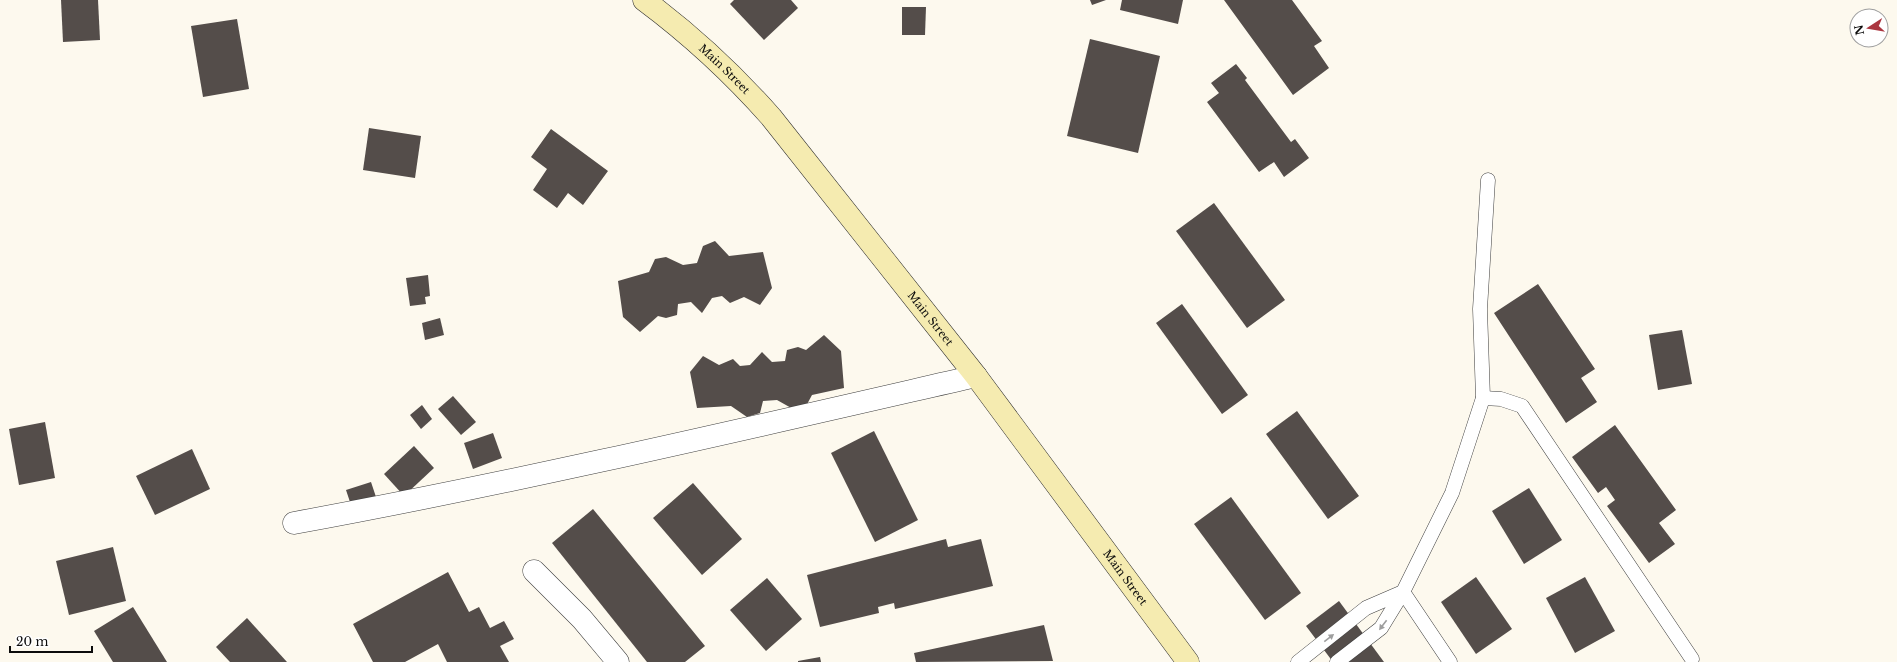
<svg xmlns="http://www.w3.org/2000/svg" width="1897" height="662" viewBox="0 0 1897 662" font-family="'Libre Baskerville',serif">
	<style>
		.building { fill: #544d4a }
		.lines { fill: none; stroke-linecap: round; stroke-linejoin: round }
		.lane-casing { stroke: #3f3f3f; stroke-width: 15 }
		.street-casing { stroke: #3f3f3f; stroke-width: 23 }
		.secondary-casing { stroke: #2e2e2e; stroke-width: 23 }
		.lane { stroke: #fff; stroke-width: 14 }
		.street { stroke: #fff; stroke-width: 22 }
		.secondary { stroke: #f5ebb0; stroke-width: 22 }
		.oneway { fill: #9e9e9e }
		.labels { text-anchor: middle; stroke-width: 4; stroke-linejoin: round; paint-order: stroke }
		.street-label { font-size: 11px; fill: #0c0c0c; stroke: #fff }
	</style>
	<rect width="100%" height="100%" fill="#fdf9ee"/>
	<g class="building">
		<path d="M 61,0 L 98,0 L 100,40 L 63,42 Z"/>
		<path d="M 734,0 L 791,0 L 798,8 L 764,40 L 730,4 Z"/>
		<path d="M 1090,0 L 1106,0 L 1092,5 Z"/>
		<path d="M 1122,0 L 1183,0 L 1178,24 L 1120,10 Z"/>
		<path d="M 1224,0 L 1292,0 L 1322,41 L 1314,46 L 1329,68 L 1293,95 Z"/>
		<path d="M 902,7 L 926,7 L 925,35 L 902,35 Z"/>
		<path d="M 237,19 L 249,89 L 203,97 L 191,26 Z"/>
		<path d="M 1090,39 L 1160,56 L 1138,153 L 1067,136 Z"/>
		<path d="M 1236,64 L 1247,78 L 1245,80 L 1291,142 L 1295,139 L 1309,158 L 1284,177 L 1274,162 L 1259,172 L 1207,102 L 1219,93 L 1211,83 Z"/>
		<path d="M 369,128 L 421,136 L 415,178 L 363,170 Z"/>
		<path d="M 551,129 L 608,171 L 583,205 L 568,193 L 557,208 L 533,190 L 547,169 L 531,157 Z"/>
		<path d="M 1214,203 L 1285,300 L 1247,328 L 1176,231 Z"/>
		<path d="M 715,241 L 729,256 L 763,252 L 772,288 L 760,305 L 744,297 L 730,303 L 722,296 L 712,298 L 702,313 L 691,302 L 678,304 L 677,315 L 666,318 L 658,316 L 640,332 L 623,317 L 618,281 L 649,272 L 655,259 L 666,257 L 683,265 L 697,263 L 703,246 Z"/>
		<path d="M 428,275 L 430,296 L 425,297 L 426,304 L 410,306 L 406,278 Z"/>
		<path d="M 1538,284 L 1595,369 L 1581,378 L 1597,402 L 1566,423 L 1494,313 Z"/>
		<path d="M 1182,304 L 1248,395 L 1222,414 L 1156,323 Z"/>
		<path d="M 440,318 L 444,335 L 425,340 L 422,323 Z"/>
		<path d="M 1682,330 L 1692,384 L 1658,390 L 1649,335 Z"/>
		<path d="M 824,335 L 841,351 L 844,388 L 812,395 L 805,408 L 793,409 L 777,400 L 763,401 L 760,413 L 747,417 L 731,406 L 697,408 L 690,372 L 703,356 L 719,365 L 733,359 L 740,366 L 750,365 L 762,352 L 772,362 L 785,361 L 787,350 L 798,347 L 806,350 Z"/>
		<path d="M 453,396 L 476,422 L 461,435 L 438,409 Z"/>
		<path d="M 422,405 L 432,419 L 421,429 L 410,415 Z"/>
		<path d="M 1297,411 L 1359,496 L 1328,519 L 1266,434 Z"/>
		<path d="M 45,422 L 55,478 L 19,485 L 9,429 Z"/>
		<path d="M 1615,425 L 1676,510 L 1659,523 L 1675,544 L 1649,563 L 1607,506 L 1615,500 L 1606,487 L 1598,493 L 1572,457 Z"/>
		<path d="M 874,431 L 918,520 L 875,542 L 831,453 Z"/>
		<path d="M 493,433 L 502,458 L 473,469 L 464,443 Z"/>
		<path d="M 414,446 L 434,468 L 404,496 L 384,474 Z"/>
		<path d="M 192,449 L 210,489 L 155,515 L 136,476 Z"/>
		<path d="M 371,482 L 376,497 L 351,505 L 346,490 Z"/>
		<path d="M 693,483 L 742,539 L 702,575 L 653,518 Z"/>
		<path d="M 1529,488 L 1562,540 L 1524,564 L 1492,511 Z"/>
		<path d="M 1231,497 L 1301,593 L 1265,620 L 1194,524 Z"/>
		<path d="M 593,509 L 705,646 L 685,662 L 647,662 L 552,543 Z"/>
		<path d="M 946,539 L 948,547 L 981,539 L 993,586 L 895,609 L 894,603 L 878,607 L 879,613 L 820,627 L 807,575 Z"/>
		<path d="M 113,547 L 126,601 L 69,615 L 56,561 Z"/>
		<path d="M 448,572 L 469,612 L 479,607 L 490,628 L 504,621 L 514,639 L 500,646 L 509,662 L 447,662 L 438,644 L 405,662 L 373,662 L 353,624 Z"/>
		<path d="M 1476,577 L 1512,629 L 1476,654 L 1441,602 Z"/>
		<path d="M 1585,577 L 1615,631 L 1575,653 L 1546,598 Z"/>
		<path d="M 767,578 L 802,619 L 766,651 L 730,610 Z"/>
		<path d="M 1339,601 L 1384,662 L 1333,662 L 1306,626 Z"/>
		<path d="M 133,607 L 167,662 L 113,662 L 94,631 Z"/>
		<path d="M 247,618 L 287,662 L 230,662 L 216,647 Z"/>
		<path d="M 1044,625 L 1053,661 L 916,662 L 914,653 Z"/>
		<path d="M 820,657 L 821,662 L 798,662 L 798,661 Z"/>
	</g>
	<g class="lines">
		<defs>
			<g id="lane">
				<path d="M 1483,398 L 1501,399 L 1522,406 L 1692,659"/>
				<path d="M 1403,592 L 1450,662"/>
				<path d="M 1298,662 L 1366,608 L 1403,592"/>
				<path d="M 1337,662 L 1381,628 L 1403,592 L 1452,493 L 1483,398 L 1480,309 L 1488,180"/>
			</g>
			<g id="street">
				<path d="M 294,523 C 523,481 749,428 976,376"/>
				<path d="M 534,571 L 582,619 L 618,662"/>
			</g>
			<g id="secondary">
				<path id="s1" d="M 644,0 C 691,35 733,74 771,117 L 976,376 L 1188,662"/>
			</g>
		</defs>
		<use href="#lane" class="lane-casing"/>
		<use href="#street" class="street-casing"/>
		<use href="#secondary" class="secondary-casing"/>
		<use href="#lane" class="lane"/>
		<use href="#street" class="street"/>
		<use href="#secondary" class="secondary"/>
	</g>
	<defs><path id="oneway-solid" d="M-6-.8H1V-3.2L6.5 0L1 3.2V.8H-6Z"/></defs>
	<g class="oneway">
		<use href="#oneway-solid" transform="translate(1383 625) rotate(127)"/>
		<use href="#oneway-solid" transform="translate(1329 638) rotate(-38)"/>
	</g>
	<g class="labels">
		<g class="street-label">
			<text dy="4" stroke="none"><textPath href="#s1" startOffset="106">Main Street</textPath></text>
			<text dy="4" stroke="none"><textPath href="#s1" startOffset="430">Main Street</textPath></text>
			<text dy="4" stroke="none"><textPath href="#s1" startOffset="754">Main Street</textPath></text>
		</g>
	</g>
	<g transform="translate(1869 28) rotate(258)"><circle r="19" fill="#ffffff" stroke="#9e9e9e"/>
	<path d="M0-3L7 15L0 10L-7 15Z" fill="#ab353f"/>
	<text y="-6" font-size="11" font-weight="bold" text-anchor="middle" fill="#0c0c0c">N</text>
	</g>
	<path d="M10 646v6h82v-6" fill="none" stroke="#0c0c0c" stroke-width="2"/>
	<text x="16" y="646" font-size="12" fill="#0c0c0c" stroke="#ffffff" stroke-width="3" paint-order="stroke">20 m</text>
</svg>
